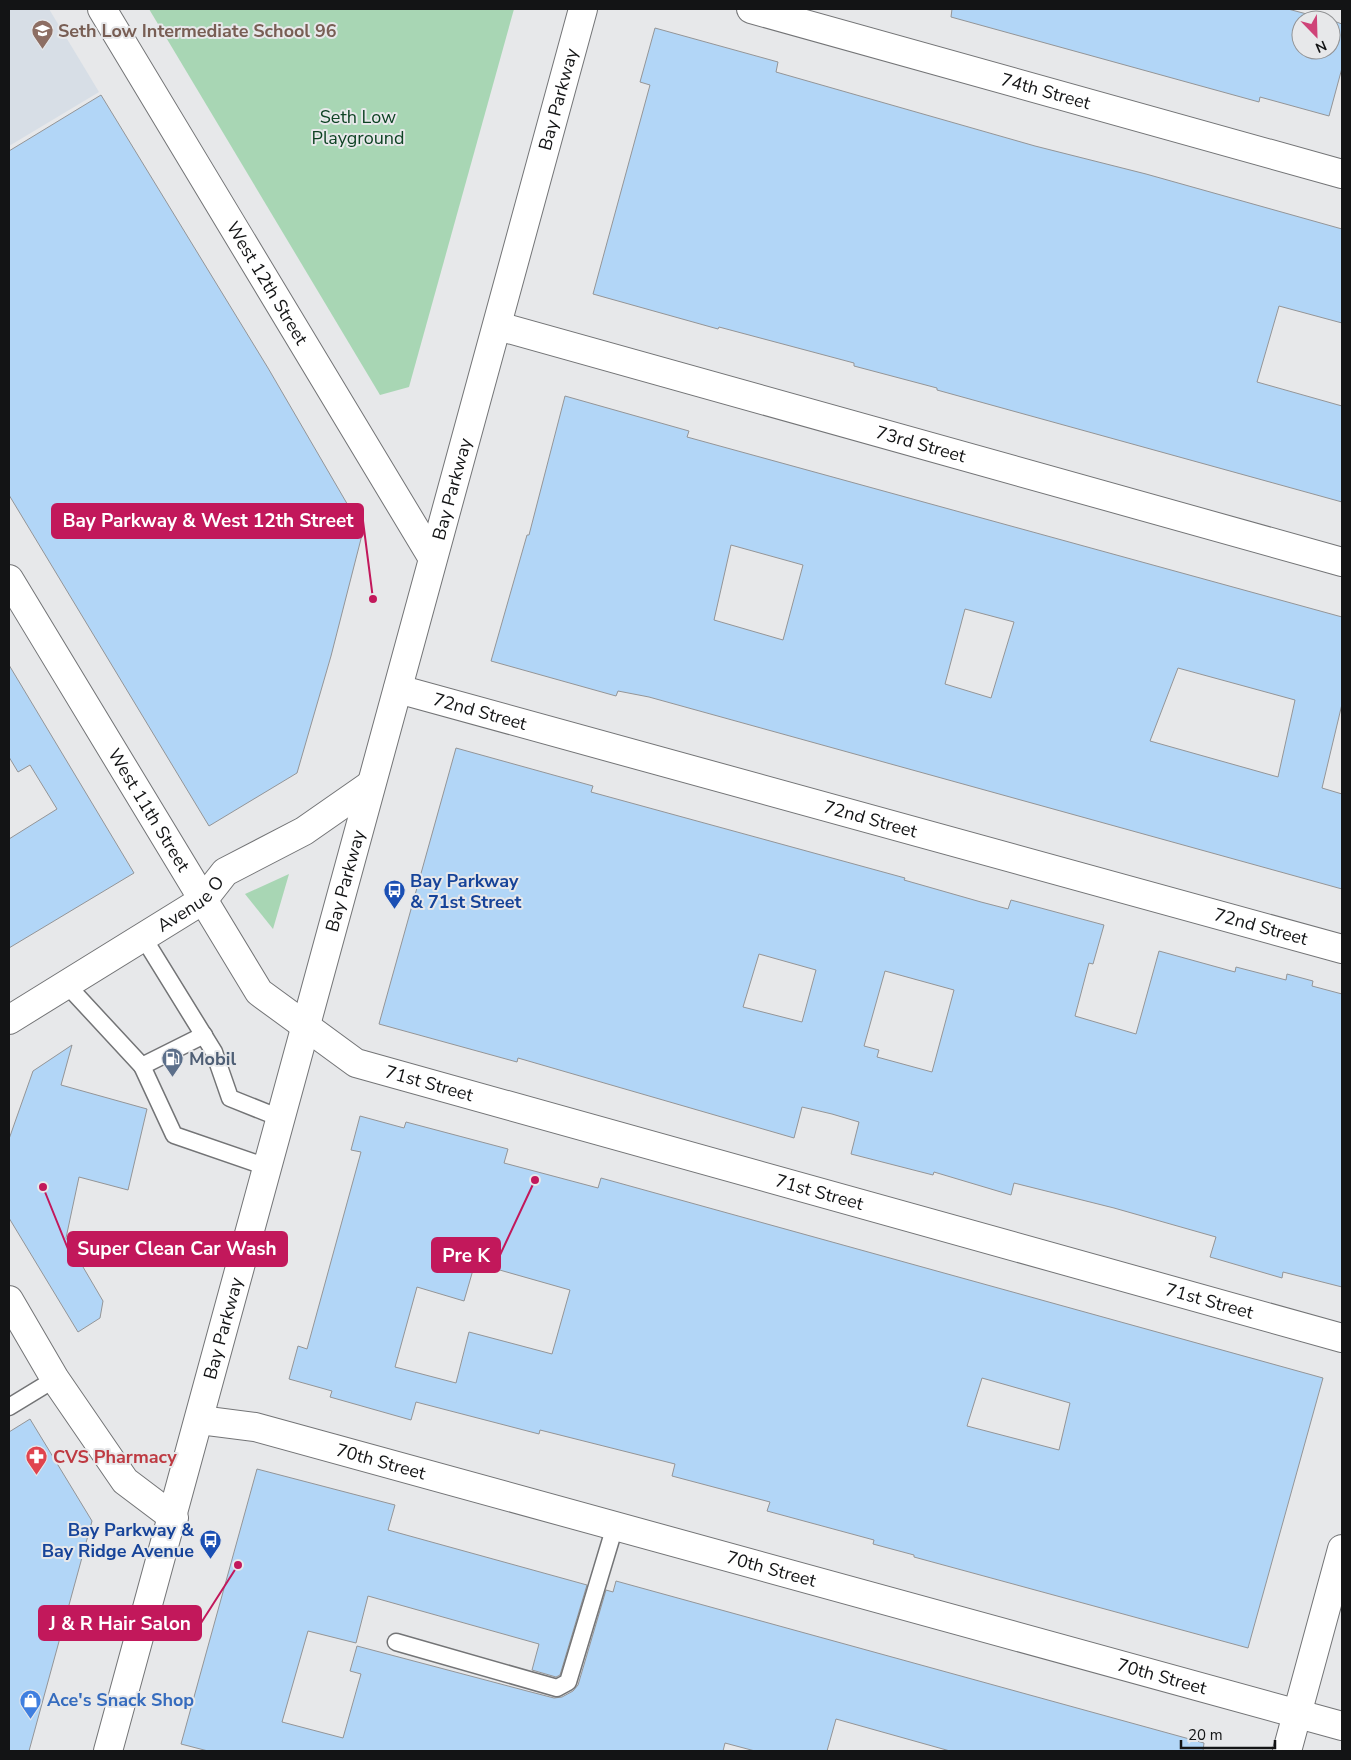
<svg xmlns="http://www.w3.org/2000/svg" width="1351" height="1760" viewBox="0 0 1351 1760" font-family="'Nunito Sans',sans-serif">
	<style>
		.built { fill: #d7dee6 }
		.green { fill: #a8d6b4 }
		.building { fill: #b2d6f7; stroke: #949597; fill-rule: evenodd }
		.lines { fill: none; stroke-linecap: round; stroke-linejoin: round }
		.service-casing { stroke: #737476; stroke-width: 19 }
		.minor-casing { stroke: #737476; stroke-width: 30 }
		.tertiary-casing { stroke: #737476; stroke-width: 30 }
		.primary-casing { stroke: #737476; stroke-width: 30 }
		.service { stroke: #fff; stroke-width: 16 }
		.minor { stroke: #fff; stroke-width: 28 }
		.tertiary { stroke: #fff; stroke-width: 28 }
		.primary { stroke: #fff; stroke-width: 28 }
		.labels { text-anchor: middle; stroke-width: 4; stroke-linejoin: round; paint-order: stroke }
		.education-label { font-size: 18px; font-weight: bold; fill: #785e54; stroke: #e7e8ea; text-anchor: start }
		.street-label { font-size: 18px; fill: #131415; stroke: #e7e8ea }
		.park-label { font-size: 18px; fill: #0e4324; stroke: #e7e8ea }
		.transit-label { font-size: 18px; font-weight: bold; fill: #164399; stroke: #e7e8ea; text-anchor: start }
		.service-label { font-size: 18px; font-weight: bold; fill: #4e5e75; stroke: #e7e8ea; text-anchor: start }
		.health-label { font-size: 18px; font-weight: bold; fill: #be3a42; stroke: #e7e8ea; text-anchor: start }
		.shop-label { font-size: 18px; font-weight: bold; fill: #366cbe; stroke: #e7e8ea; text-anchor: start }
		.leader { fill: none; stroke: #c2185b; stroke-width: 2 }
		.callout-dot { fill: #c2185b; stroke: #e7e8ea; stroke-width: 2 }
		.callout { fill: #c2185b; stroke: #c2185b; stroke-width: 2 }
		.callout-label { font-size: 19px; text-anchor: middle; font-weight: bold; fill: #fff }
	</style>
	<rect width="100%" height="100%" fill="#e7e8ea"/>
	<path class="built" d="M 9,9 L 49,9 L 99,92 L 9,146 Z"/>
	<g class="green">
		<path d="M 149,9 L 514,9 L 409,387 L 380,395 Z"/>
		<path d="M 289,874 L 273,929 L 245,894 Z"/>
	</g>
	<g class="building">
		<path d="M 952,9 L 1288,9 L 1329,20 L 1301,20 L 1301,50 L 1331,50 L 1331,20 L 1342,24 L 1342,68 L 1329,116 L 1260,97 L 1259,102 L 951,17 Z"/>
		<path d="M 655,28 L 778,62 L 776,72 L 1035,146 L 1146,174 L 1342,229 L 1342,323 L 1279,306 L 1257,382 L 1342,406 L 1342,502 L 937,390 L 937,388 L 854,366 L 854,363 L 719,327 L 718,329 L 593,294 L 650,85 L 640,82 Z"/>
		<path d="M 101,95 L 268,368 L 363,531 L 331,656 L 297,773 L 209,826 L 9,495 L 9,151 Z"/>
		<path d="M 565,396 L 689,431 L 687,437 L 1342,617 L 1342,704 L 1322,788 L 1342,794 L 1342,889 L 649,697 L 618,691 L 616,696 L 491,661 L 527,535 L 529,535 ZM 731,545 L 803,565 L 783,640 L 714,620 ZM 965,609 L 1014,622 L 991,698 L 945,684 ZM 1178,668 L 1295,700 L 1278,777 L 1150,741 Z"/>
		<path d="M 9,665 L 134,873 L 9,948 L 9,839 L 57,809 L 30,765 L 18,772 L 9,757 Z"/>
		<path d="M 456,748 L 593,786 L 591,792 L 905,878 L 904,880 L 981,902 L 1008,909 L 1011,900 L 1104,925 L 1093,964 L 1089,963 L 1075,1016 L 1136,1034 L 1159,951 L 1235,972 L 1236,967 L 1286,980 L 1287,974 L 1313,981 L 1312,986 L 1342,994 L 1342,1287 L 1283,1272 L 1282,1278 L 1210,1257 L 1216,1237 L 1114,1208 L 1014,1183 L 1011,1195 L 934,1172 L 933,1175 L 851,1154 L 859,1122 L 832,1114 L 802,1107 L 794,1138 L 518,1058 L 517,1062 L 379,1024 ZM 759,954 L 816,970 L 802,1022 L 743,1007 ZM 885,971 L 954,990 L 932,1072 L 877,1057 L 879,1050 L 864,1046 Z"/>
		<path d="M 72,1045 L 61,1085 L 147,1109 L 128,1190 L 79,1177 L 66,1238 L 103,1301 L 100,1318 L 78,1332 L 9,1218 L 9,1139 L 33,1071 Z"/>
		<path d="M 360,1116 L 404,1128 L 406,1122 L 508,1149 L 504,1163 L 598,1188 L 601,1178 L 1323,1378 L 1248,1648 L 914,1557 L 914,1555 L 873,1544 L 874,1540 L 767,1511 L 770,1502 L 672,1476 L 675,1464 L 540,1430 L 539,1434 L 416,1402 L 411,1420 L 330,1397 L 332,1391 L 289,1379 L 298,1346 L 307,1349 L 361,1152 L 351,1150 ZM 475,1263 L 570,1290 L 552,1354 L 469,1332 L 456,1383 L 395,1367 L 417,1287 L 464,1301 ZM 982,1378 L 1070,1403 L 1059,1450 L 967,1426 Z"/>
		<path d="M 30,1419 L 92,1521 L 29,1751 L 9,1751 L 9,1432 Z"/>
		<path d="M 257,1469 L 395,1505 L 388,1530 L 587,1585 L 560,1675 L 556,1677 L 532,1670 L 539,1644 L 368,1596 L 356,1643 L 308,1631 L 282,1722 L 343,1738 L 361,1674 L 350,1671 L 357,1646 L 527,1691 L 554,1698 L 562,1697 L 573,1691 L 578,1685 L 606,1590 L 613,1592 L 616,1581 L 1204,1743 L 1203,1751 L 950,1751 L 836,1719 L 827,1751 L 755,1751 L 725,1743 L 723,1751 L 208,1751 L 181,1744 Z"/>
	</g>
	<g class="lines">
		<defs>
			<g id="service">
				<path d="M 143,937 L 214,1052 L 230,1098 L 280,1118"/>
				<path d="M 66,984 L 142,1066 L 204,1035"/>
				<path d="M 142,1066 L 174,1135 L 267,1167"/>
				<path d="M 9,1407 L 55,1379"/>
				<path d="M 396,1642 L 557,1688 L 568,1682 L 615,1526"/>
			</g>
			<g id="minor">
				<path id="s1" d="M 102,9 L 432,557"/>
				<path id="s2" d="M 751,9 L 1342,174"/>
				<path id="s3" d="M 498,326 L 1342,562"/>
				<path id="s4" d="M 9,579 L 259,992 L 356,1063 L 1342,1338"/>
				<path id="s5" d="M 398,689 L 1342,949"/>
				<path id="s6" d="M 9,1020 L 203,900 L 225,872 L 304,831 L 370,785"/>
				<path d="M 9,1300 L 55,1379 L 125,1481 L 174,1518"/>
				<path id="s7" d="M 200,1420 L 255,1427 L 1342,1726"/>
			</g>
			<path id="tertiary" d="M 1287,1751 L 1342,1549"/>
			<g id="primary">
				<path id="s8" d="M 108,1751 L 583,9"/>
			</g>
		</defs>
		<use href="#service" class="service-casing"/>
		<use href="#minor" class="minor-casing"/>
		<use href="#tertiary" class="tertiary-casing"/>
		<use href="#primary" class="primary-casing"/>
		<use href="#service" class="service"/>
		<use href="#minor" class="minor"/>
		<use href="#tertiary" class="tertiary"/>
		<use href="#primary" class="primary"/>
	</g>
	<defs>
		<symbol id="school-pin" viewBox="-11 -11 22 30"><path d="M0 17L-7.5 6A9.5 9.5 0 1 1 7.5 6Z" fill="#8d6e63" stroke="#e7e8ea"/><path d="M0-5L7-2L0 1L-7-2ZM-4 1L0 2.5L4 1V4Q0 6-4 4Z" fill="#fff"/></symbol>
		<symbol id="bus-pin" viewBox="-11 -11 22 30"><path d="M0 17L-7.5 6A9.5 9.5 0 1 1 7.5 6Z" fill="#1a4fb4" stroke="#e7e8ea"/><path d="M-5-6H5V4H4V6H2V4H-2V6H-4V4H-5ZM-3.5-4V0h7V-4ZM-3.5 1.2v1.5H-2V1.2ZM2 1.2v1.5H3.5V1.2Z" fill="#fff"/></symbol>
		<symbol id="fuel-pin" viewBox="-11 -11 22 30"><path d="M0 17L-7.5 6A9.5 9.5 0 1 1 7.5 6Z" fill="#5c6f8a" stroke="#e7e8ea"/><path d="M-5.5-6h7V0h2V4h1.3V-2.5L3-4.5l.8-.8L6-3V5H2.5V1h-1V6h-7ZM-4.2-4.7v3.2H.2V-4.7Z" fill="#fff"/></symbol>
		<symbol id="pharmacy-pin" viewBox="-11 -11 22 30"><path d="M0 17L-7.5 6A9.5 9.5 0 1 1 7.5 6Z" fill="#e0444e" stroke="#e7e8ea"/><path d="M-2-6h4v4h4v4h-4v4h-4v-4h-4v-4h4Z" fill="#fff"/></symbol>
		<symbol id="shop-pin" viewBox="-11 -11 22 30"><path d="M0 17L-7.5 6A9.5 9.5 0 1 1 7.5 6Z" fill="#3f7fe0" stroke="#e7e8ea"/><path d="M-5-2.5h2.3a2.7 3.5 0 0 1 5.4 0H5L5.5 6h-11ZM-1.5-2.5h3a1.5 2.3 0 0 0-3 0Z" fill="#fff"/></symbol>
	</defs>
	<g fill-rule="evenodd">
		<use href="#school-pin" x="30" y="18" width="25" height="34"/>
		<use href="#bus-pin" x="382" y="878" width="25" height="34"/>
		<use href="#fuel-pin" x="160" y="1046" width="25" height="34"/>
		<use href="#pharmacy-pin" x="24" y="1444" width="25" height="34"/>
		<use href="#bus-pin" x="198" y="1528" width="25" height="34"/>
		<use href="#shop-pin" x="18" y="1688" width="25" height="34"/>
	</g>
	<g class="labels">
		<g class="education-label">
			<text x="58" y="37">Seth Low Intermediate School 96</text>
		</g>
		<g class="street-label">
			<text dy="6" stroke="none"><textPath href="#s2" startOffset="306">74th Street</textPath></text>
			<text dy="6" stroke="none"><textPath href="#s8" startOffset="1712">Bay Parkway</textPath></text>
			<text dy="6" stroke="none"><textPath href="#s1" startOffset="320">West 12th Street</textPath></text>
			<text dy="6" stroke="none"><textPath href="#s3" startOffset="439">73rd Street</textPath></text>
			<text dy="6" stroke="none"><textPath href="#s8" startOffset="1308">Bay Parkway</textPath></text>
			<text dy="6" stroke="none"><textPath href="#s5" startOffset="85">72nd Street</textPath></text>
			<text dy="6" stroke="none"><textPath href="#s4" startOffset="270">West 11th Street</textPath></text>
			<text dy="6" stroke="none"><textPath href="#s5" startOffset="490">72nd Street</textPath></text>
			<text dy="6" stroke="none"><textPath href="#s8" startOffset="902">Bay Parkway</textPath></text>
			<text dy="6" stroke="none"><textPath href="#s6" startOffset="216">Avenue O</textPath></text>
			<text dy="6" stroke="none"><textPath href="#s5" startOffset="895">72nd Street</textPath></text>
			<text dy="6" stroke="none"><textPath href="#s4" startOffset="679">71st Street</textPath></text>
			<text dy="6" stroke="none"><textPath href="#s4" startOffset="1084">71st Street</textPath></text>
			<text dy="6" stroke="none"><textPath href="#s4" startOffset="1489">71st Street</textPath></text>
			<text dy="6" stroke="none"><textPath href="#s8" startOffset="438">Bay Parkway</textPath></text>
			<text dy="6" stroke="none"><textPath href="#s7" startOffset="186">70th Street</textPath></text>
			<text dy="6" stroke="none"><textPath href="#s7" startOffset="591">70th Street</textPath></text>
			<text dy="6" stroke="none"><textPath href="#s7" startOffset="996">70th Street</textPath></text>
		</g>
		<g class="park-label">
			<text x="358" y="123">Seth Low<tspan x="358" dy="21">Playground</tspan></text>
		</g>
		<g class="transit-label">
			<text x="410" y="887">Bay Parkway<tspan x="410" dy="21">&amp; 71st Street</tspan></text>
			<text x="194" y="1536" text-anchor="end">Bay Parkway &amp;<tspan x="194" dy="21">Bay Ridge Avenue</tspan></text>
		</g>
		<g class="service-label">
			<text x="189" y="1065">Mobil</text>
		</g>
		<g class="health-label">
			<text x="53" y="1463">CVS Pharmacy</text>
		</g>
		<g class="shop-label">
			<text x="47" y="1706">Ace's Snack Shop</text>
		</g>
	</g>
	<path class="leader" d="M373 599L363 521M43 1187L68 1249M535 1180L500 1255M238 1565L201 1623"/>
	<g class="callout-dot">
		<circle cx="373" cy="599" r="5"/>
		<circle cx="43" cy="1187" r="5"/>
		<circle cx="535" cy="1180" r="5"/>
		<circle cx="238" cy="1565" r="5"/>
	</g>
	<g class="callout">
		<rect x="52" y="504" width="311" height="34" rx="5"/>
		<rect x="68" y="1232" width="219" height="34" rx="5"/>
		<rect x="432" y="1238" width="68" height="34" rx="5"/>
		<rect x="39" y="1606" width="162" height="34" rx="5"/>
	</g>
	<g class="callout-label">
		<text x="208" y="527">Bay Parkway &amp; West 12th Street</text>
		<text x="177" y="1255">Super Clean Car Wash</text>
		<text x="466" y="1262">Pre K</text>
		<text x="120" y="1630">J &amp; R Hair Salon</text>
	</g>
	<rect width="1351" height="1760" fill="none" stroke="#131415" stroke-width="20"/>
	<g transform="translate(1316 35) rotate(157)"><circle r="24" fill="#e7e8ea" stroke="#929395"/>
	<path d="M0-4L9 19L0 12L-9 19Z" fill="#cf4378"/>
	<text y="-8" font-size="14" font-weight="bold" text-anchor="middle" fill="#131415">N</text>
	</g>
	<path d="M1181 1740v8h94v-8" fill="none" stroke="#131415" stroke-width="2.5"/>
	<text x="1188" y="1740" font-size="15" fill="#131415" stroke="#e7e8ea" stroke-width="4" paint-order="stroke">20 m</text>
</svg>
